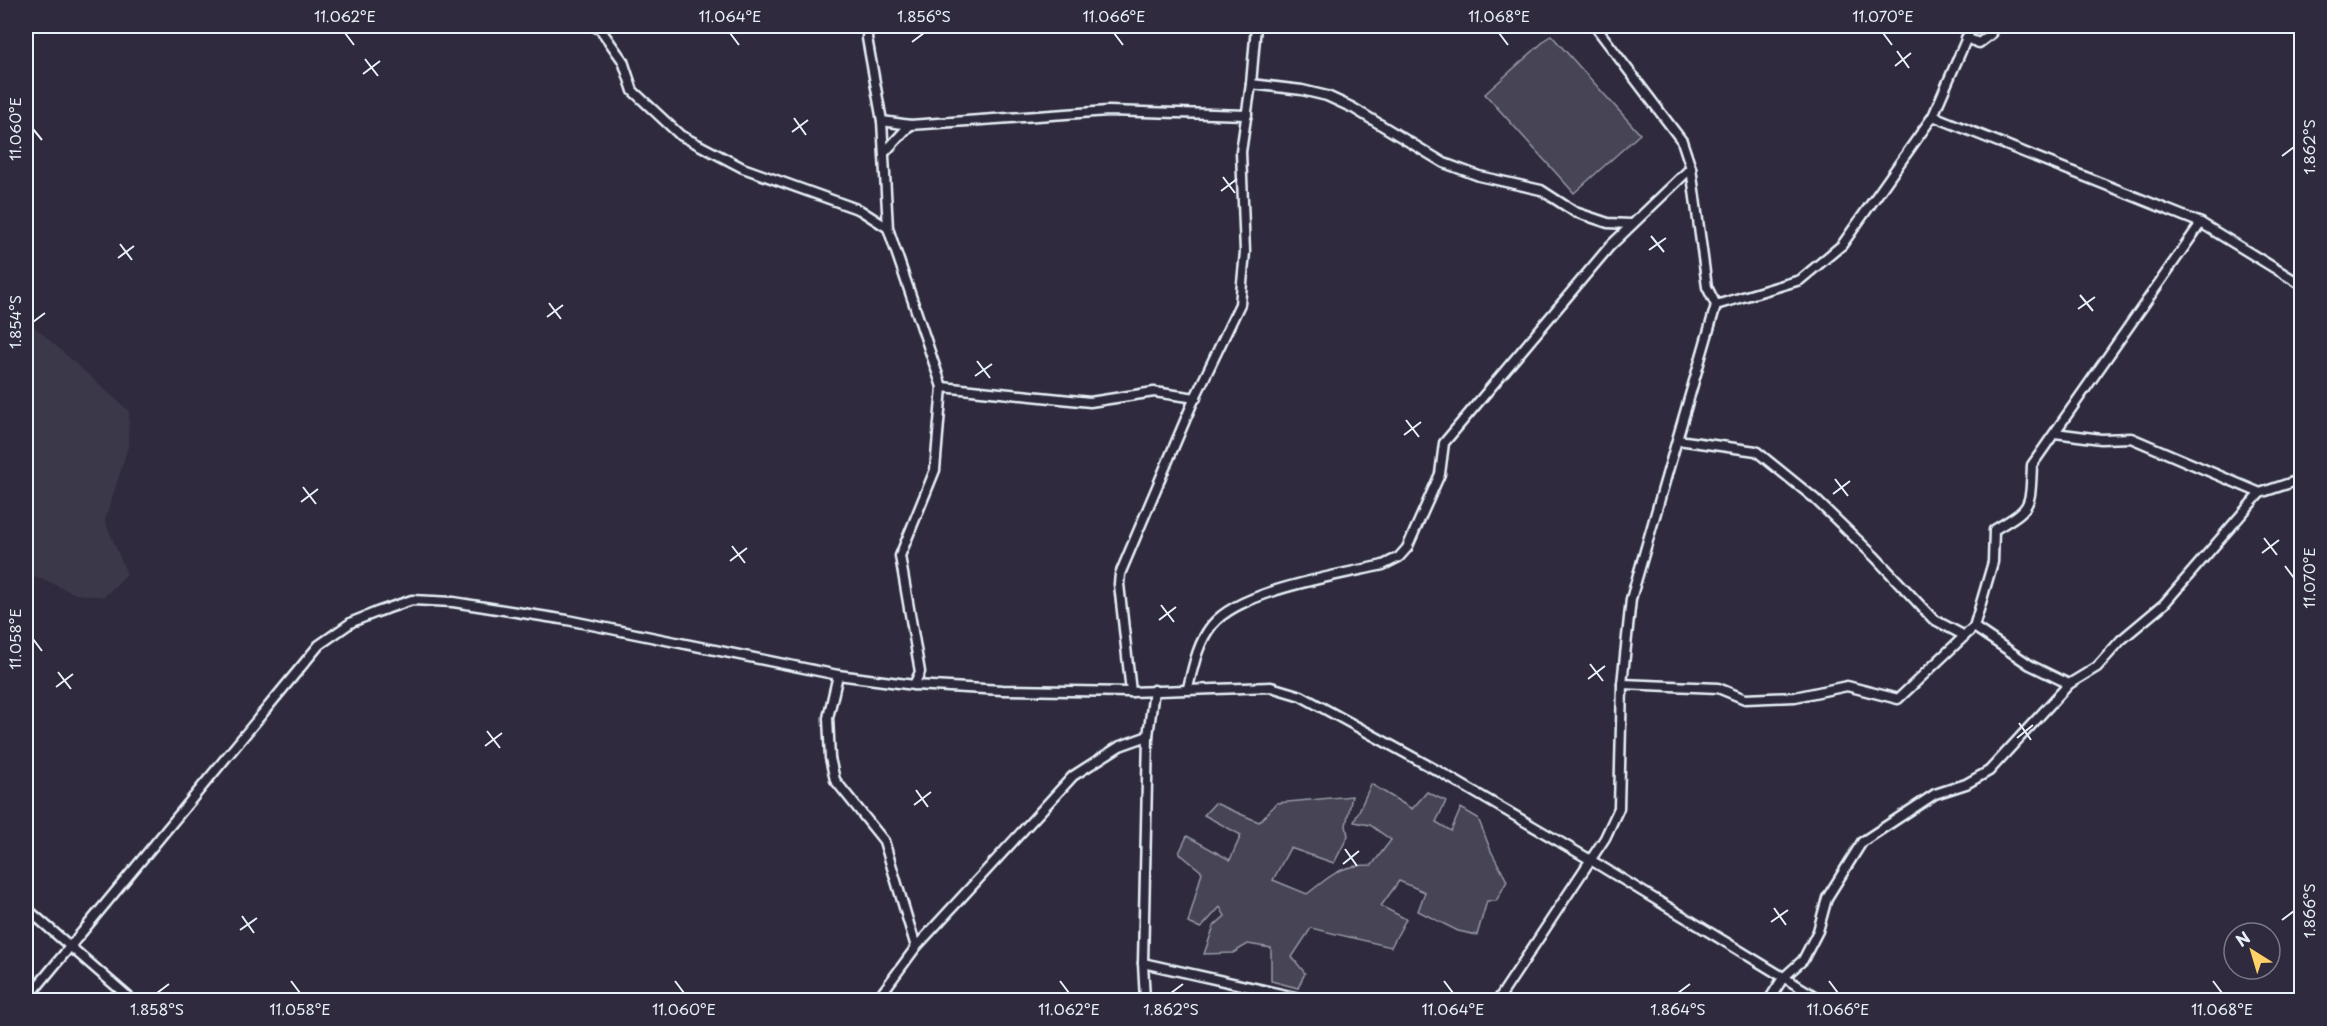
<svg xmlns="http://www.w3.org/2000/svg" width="2327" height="1026" viewBox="0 0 2327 1026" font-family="'Playpen Sans',sans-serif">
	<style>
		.built { fill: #3b3749 }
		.green { fill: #464455; stroke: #979aa6; stroke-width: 1.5 }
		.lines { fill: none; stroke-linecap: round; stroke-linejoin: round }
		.minor-casing { stroke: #e8f1f8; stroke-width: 13 }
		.minor { stroke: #2f2a3d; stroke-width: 8 }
		.ticks { fill: none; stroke: #e8f1f8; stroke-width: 2 }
		.neatline { fill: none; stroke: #e8f1f8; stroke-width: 2 }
		.ticks-label { font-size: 15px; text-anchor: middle; fill: #e8f1f8 }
	</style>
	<rect width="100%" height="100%" fill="#2f2a3d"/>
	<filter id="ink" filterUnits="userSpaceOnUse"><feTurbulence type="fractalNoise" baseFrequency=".0167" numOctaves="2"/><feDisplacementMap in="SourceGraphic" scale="12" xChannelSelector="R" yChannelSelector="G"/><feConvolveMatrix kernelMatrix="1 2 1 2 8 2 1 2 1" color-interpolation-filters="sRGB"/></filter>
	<g filter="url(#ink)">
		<path class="built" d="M 26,319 L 129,411 L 128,447 L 105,521 L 127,574 L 104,597 L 75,594 L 40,578 L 26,577 Z"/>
		<g class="green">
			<path d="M 1551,35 L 1640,134 L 1574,193 L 1485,94 Z"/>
			<path d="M 1371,784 L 1412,809 L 1427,792 L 1446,801 L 1436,822 L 1451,831 L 1461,808 L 1478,818 L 1491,851 L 1507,881 L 1496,901 L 1487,901 L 1477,935 L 1458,931 L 1418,911 L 1425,892 L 1399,881 L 1381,906 L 1406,919 L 1391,947 L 1311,928 L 1292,957 L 1305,973 L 1298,988 L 1271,981 L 1271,948 L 1248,944 L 1233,953 L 1204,954 L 1214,926 L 1225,916 L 1220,907 L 1201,928 L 1188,923 L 1202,872 L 1179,853 L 1187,836 L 1230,860 L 1241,835 L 1204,815 L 1215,803 L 1259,822 L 1277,803 L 1352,796 L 1346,825 L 1348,836 L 1334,863 L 1290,848 L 1273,880 L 1307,894 C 1332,875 1339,865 1372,865 L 1391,840 L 1370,825 L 1354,822 Z"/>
		</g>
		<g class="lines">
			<defs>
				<g id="minor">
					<path d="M 594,26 L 601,30 L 623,61 L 633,91 L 680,135 L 743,168 L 860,210 L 888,228 L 942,387 L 935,470 L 900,556 L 920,672 L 914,685"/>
					<path d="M 868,26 L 867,38 L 882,121 L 888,228"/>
					<path d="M 1595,26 L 1682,141 L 1691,168 L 1707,287 L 1716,305"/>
					<path d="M 1966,38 L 1979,43 L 1991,34 L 1989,26"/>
					<path d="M 1251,84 L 1302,90 L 1327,96 L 1353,108 L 1444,163 L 1479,176 L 1541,190 L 1575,212 L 1608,223 L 1630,224"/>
					<path d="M 1933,116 L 2201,223 L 2302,285"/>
					<path d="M 882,121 L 910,125 L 1108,111 L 1247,115"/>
					<path d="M 885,152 L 910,125"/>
					<path d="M 942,387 L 1090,402 L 1154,392 L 1196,398"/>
					<path d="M 2055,433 L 2101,439 L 2131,438 L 2260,493"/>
					<path d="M 1678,440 L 1756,451 L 1814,498 L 1875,557 L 1933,619 L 1963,635"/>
					<path d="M 1974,627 L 2030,665 L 2069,684"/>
					<path d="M 838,675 L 828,718 L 830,758 L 835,780 L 884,841 L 916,947"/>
					<path d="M 1622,684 L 1718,688 L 1745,699 L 1795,697 L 1847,686 L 1898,699 L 1974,627 L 1993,562 L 1994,530 C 2032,507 2030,509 2032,465 L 2201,223"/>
					<path d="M 1188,688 C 1193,667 1198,642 1212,625 C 1240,590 1339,575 1383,565 L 1399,557 L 1407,548 L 1440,474 L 1444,443 L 1610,246 L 1691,168"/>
					<path d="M 1131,692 L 1119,584 L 1120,574 L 1192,404 L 1240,304 L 1245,252 L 1241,152 L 1251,84 L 1256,26"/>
					<path d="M 26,908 L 132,1000"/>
					<path d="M 1143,963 L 1308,1000"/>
					<path d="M 26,1000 L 319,645 L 352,622 L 377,612 L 412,600 L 453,602 L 567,620 L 838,675 L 914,685 L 1002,690 L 1131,692 L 1271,687 L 1301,696 L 1440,772 L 1589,859 L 1821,1000"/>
					<path d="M 877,1000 L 916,947 L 1073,776 L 1120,746 L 1148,736"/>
					<path d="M 1145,1000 L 1143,963 L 1148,736 L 1154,690"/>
					<path d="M 1498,1000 L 1605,838 L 1619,808 L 1622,684 L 1631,599 L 1716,305 L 1800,280 L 1842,245 L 1933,116 L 1972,26"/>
					<path d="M 1769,1000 L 1783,978 L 1803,960 L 1818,931 L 1827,898 L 1862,842 L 1935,794 L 1966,784 L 1989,771 L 2069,684 L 2097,667 L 2121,640 L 2164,604 L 2260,493 L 2302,479"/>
				</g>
			</defs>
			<use href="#minor" class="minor-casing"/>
			<use href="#minor" class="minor"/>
		</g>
	</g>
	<path class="ticks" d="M 345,33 L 354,45M 730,33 L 739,45M 1114,33 L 1123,45M 1499,33 L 1508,45M 1883,33 L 1892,45M 912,42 L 924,33M 1897,51 L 1909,68M 365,59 L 378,76M 1895,66 L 1911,53M 363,74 L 380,61M 794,118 L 806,135M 33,129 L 42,140M 792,132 L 808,120M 2282,156 L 2294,147M 1223,177 L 1235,193M 1221,191 L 1237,179M 1651,236 L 1664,252M 120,244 L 132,260M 1649,250 L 1666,238M 118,258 L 134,246M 2080,295 L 2093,311M 549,303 L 561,319M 2078,309 L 2095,297M 547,317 L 563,305M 33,322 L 45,313M 977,361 L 990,378M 975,376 L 992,364M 1406,420 L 1419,437M 1404,435 L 1421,422M 1835,479 L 1848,496M 303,487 L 316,504M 1833,494 L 1850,481M 301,502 L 318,489M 2264,538 L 2277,555M 732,546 L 745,563M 2262,553 L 2279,540M 730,561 L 747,548M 2285,566 L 2294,578M 1161,605 L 1174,622M 1159,620 L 1176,607M 33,639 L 42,651M 1590,664 L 1603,681M 58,672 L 71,689M 1588,679 L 1605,666M 56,687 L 73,674M 2019,723 L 2031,740M 487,731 L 500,748M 2017,738 L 2033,725M 485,746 L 502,733M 916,790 L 928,807M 914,805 L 931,792M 1345,849 L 1357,866M 1343,864 L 1359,851M 1774,908 L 1786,925M 242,916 L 254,933M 2282,920 L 2294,911M 1771,922 L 1788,910M 240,930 L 257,918M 291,981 L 300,993M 675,981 L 684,993M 1060,981 L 1069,993M 1444,981 L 1453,993M 1829,981 L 1838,993M 2213,981 L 2222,993M 157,993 L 169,984M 1171,993 L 1183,984M 1678,993 L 1690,984"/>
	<rect width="2327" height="1026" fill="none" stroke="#2f2a3d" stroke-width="66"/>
	<g transform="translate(2252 951) rotate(323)"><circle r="28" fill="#2f2a3d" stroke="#797a88" stroke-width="1.5"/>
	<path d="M0-4.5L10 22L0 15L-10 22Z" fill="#ffd166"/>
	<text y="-9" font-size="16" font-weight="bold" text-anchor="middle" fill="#e8f1f8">N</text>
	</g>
	<rect x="33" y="33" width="2261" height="960" class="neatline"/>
	<g class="ticks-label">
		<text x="345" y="22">11.062°E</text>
		<text x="730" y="22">11.064°E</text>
		<text x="924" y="22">1.856°S</text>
		<text x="1114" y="22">11.066°E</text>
		<text x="1499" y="22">11.068°E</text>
		<text x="1883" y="22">11.070°E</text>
		<text transform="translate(16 129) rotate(-90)" y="5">11.060°E</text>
		<text transform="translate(2310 147) rotate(-90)" y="5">1.862°S</text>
		<text transform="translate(16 322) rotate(-90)" y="5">1.854°S</text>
		<text transform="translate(2310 578) rotate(-90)" y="5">11.070°E</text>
		<text transform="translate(16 639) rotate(-90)" y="5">11.058°E</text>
		<text transform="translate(2310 911) rotate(-90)" y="5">1.866°S</text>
		<text x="157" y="1015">1.858°S</text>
		<text x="300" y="1015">11.058°E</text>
		<text x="684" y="1015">11.060°E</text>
		<text x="1069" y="1015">11.062°E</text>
		<text x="1171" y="1015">1.862°S</text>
		<text x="1453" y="1015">11.064°E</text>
		<text x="1678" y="1015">1.864°S</text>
		<text x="1838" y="1015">11.066°E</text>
		<text x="2222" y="1015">11.068°E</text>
	</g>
</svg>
